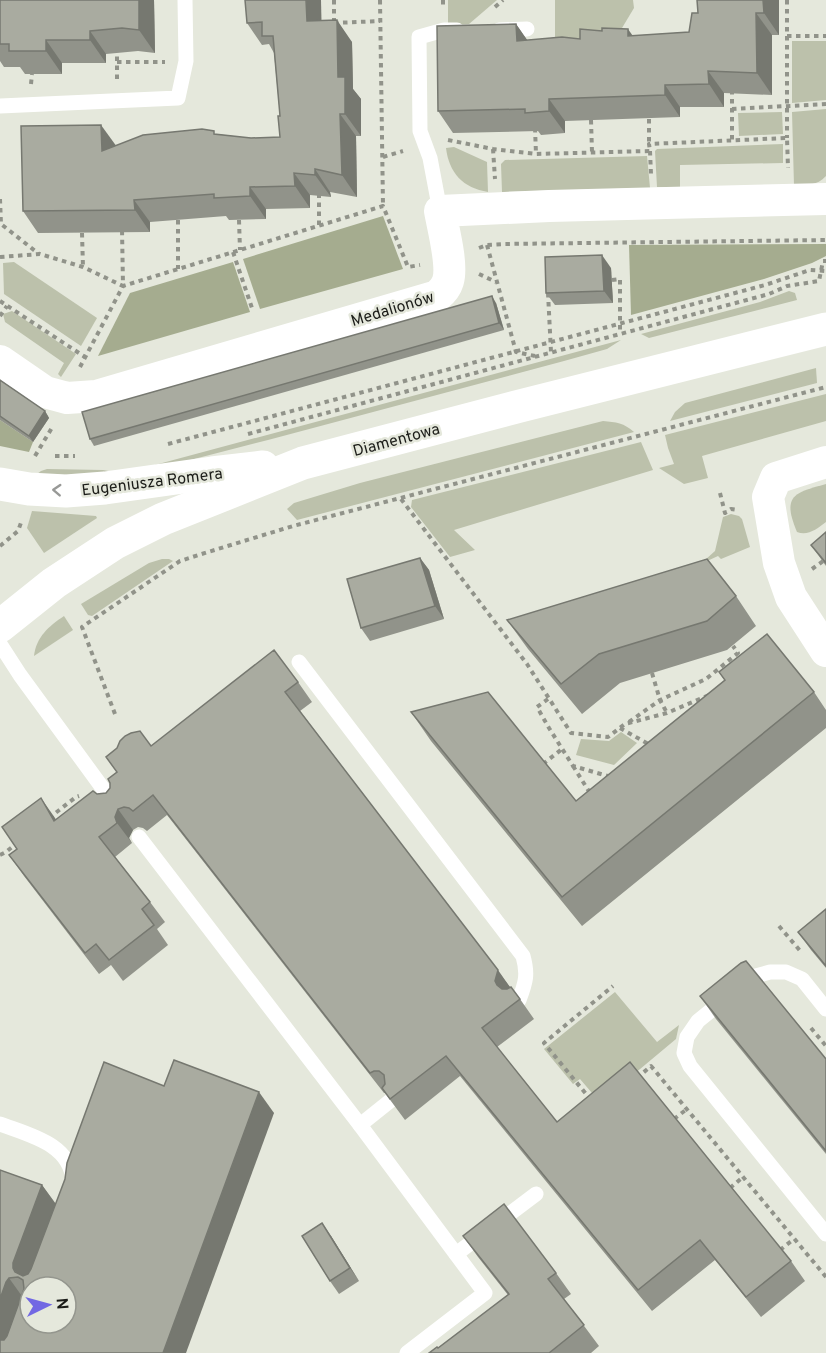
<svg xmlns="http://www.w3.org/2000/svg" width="826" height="1353" viewBox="0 0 826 1353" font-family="Overpass,sans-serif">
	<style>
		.green { fill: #bcc1ab }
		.forest { fill: #a5ac8f }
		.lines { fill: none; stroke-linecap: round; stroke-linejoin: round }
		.path { stroke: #91938a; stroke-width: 4; stroke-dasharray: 4.5 4.5; stroke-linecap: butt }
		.service { stroke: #fff; stroke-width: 15 }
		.minor { stroke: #fff; stroke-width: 32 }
		.tertiary { stroke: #fff; stroke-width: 33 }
		.wall { fill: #91938a }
		.shaded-wall { fill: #767870 }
		.building { fill: #a9aba0; stroke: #767870; stroke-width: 1.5; fill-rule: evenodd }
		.oneway { stroke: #989997 }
		.labels { text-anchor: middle; stroke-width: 5; stroke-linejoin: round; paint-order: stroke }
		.street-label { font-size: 16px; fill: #1b1c18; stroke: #e5e8dc }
	</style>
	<rect width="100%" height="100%" fill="#e5e8dc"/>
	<g class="green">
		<path d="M 448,0 L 497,0 L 469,24 L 448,25 Z"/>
		<path d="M 555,0 L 633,0 L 634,8 L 616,38 L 555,39 Z"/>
		<path d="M 792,41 L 826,41 L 826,100 L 792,103 Z"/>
		<path d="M 826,109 L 826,176 C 817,186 806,185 794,186 L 792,112 Z"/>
		<path d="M 782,112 L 783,134 L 739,136 L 738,113 Z"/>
		<path d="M 783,144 L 783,163 L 680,165 L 680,187 L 657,187 L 655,151 L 657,149 Z"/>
		<path d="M 454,147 L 487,162 L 488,192 C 463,188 449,173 446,148 Z"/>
		<path d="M 647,156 L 650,188 L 502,192 L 501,164 L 505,160 Z"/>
		<path d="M 14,262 L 97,318 L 81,346 L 4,294 L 3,263 Z"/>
		<path d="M 789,291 L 795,293 L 797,300 L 649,338 L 641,334 L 760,302 Z"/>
		<path d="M 12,311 L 76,354 L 61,377 L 58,374 L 64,363 L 5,322 L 3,314 Z"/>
		<path d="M 621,340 L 607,349 L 564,361 L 268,440 L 136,474 L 118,477 L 37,474 L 41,471 L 47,469 L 103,470 L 114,472 L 125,473 Z"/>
		<path d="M 816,368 L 817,383 L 670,421 L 675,412 L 685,403 Z"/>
		<path d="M 826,394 L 826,421 L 702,456 L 708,478 L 684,484 L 659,468 L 674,464 L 668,448 L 665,435 Z"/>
		<path d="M 603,421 C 616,422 624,423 634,432 L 297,520 L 287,509 L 294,503 L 360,483 Z"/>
		<path d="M 641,442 L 653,470 L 454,530 L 475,550 L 450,557 L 411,507 L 412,500 Z"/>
		<path d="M 826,484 L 826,522 C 817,529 808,536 797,532 C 782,496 793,493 826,484 Z"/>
		<path d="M 32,511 L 96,516 L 97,518 L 44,553 L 27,528 Z"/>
		<path d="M 731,514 L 739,516 L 742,519 L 750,547 L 721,559 L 718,556 L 705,562 L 705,560 L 715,551 L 723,517 Z"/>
		<path d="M 162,559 L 169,559 L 173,561 L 92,616 L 88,615 L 81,604 L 149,563 Z"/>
		<path d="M 64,616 L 73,630 L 34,656 C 36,637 49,626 64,616 Z"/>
		<path d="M 621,732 L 637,743 L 614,765 L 576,755 L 581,739 L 609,741 Z"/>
		<path d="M 615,992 L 657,1042 L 679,1025 L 676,1039 L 603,1100 L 598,1100 L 580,1079 L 573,1084 L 544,1049 Z"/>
	</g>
	<g class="forest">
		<path d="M 383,216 L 403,269 L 260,309 L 243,259 Z"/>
		<path d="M 826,244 L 826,256 L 812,263 L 764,279 L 631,315 L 629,245 Z"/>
		<path d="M 233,262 L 250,312 L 98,356 L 130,293 Z"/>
		<path d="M 0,420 L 33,442 L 29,452 L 0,446 Z"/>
	</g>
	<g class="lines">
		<g class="path">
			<path d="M 334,0 L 334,23"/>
			<path d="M 380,0 L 383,206"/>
			<path d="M 443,0 L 443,9"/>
			<path d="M 787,0 L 787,138"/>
			<path d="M 495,7 L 503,0"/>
			<path d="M 334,23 L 380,21"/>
			<path d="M 787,36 L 826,36"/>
			<path d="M 117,62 L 165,62"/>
			<path d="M 117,79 L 117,48"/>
			<path d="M 31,84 L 32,74"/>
			<path d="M 732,90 L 732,140"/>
			<path d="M 732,109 L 826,104"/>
			<path d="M 649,119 L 649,144"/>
			<path d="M 591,120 L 592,152"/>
			<path d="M 535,128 L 536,154"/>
			<path d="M 448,140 L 493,149 L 536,154 L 650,151 L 649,144 L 787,138 L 788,168"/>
			<path d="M 493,149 L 495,179"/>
			<path d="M 650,151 L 651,174"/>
			<path d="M 383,157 L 403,151"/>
			<path d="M 0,199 L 1,224 L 39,254"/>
			<path d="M 178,220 L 178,269"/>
			<path d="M 239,220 L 240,250"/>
			<path d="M 319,225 L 319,193"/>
			<path d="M 82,233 L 83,267"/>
			<path d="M 487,245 L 516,352 L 535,356"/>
			<path d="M 479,248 L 487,245 L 504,244 L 826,240"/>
			<path d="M 233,252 L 253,311"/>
			<path d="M 0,257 L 40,254 L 83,267 L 123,286 L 122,229"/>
			<path d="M 479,274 L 496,282"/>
			<path d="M 612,280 L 620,279 L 620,334"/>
			<path d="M 548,293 L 551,352"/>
			<path d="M 0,301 L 85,357"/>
			<path d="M 0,316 L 7,306"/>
			<path d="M 80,367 L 123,286 L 383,206 L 408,267 L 420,265"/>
			<path d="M 248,434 L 769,294 L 787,286 L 819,281 L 823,261 L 826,261"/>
			<path d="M 168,444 L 765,285 L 810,270 L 826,271"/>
			<path d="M 35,456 L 53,426"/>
			<path d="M 55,456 L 75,456"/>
			<path d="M 720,493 L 725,513 L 731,509 L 738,510"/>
			<path d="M 401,499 L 527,664 L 571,733 L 608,737 L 625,724 L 667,713 L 709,695"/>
			<path d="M 0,546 L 18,531 L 22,520"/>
			<path d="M 812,569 L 826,559"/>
			<path d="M 652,673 L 660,700 L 667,713"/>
			<path d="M 548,699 L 537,707 L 549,728 L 573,766 L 611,777"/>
			<path d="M 115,714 L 82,627 L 180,561 L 208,552 L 293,526 L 826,387"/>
			<path d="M 629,722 L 660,700 L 706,679 L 738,653 L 733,646"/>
			<path d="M 620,728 L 650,745"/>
			<path d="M 543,764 L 562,749"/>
			<path d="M 573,766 L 590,793"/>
			<path d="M 49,818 L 76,797 L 79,796"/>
			<path d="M 0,855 L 6,852 L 17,843"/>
			<path d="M 779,926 L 802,953"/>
			<path d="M 811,1028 L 826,1046"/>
			<path d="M 637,1078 L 651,1066 L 826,1277"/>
			<path d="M 591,1100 L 544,1043 L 613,986"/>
			<path d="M 674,1119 L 687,1109"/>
			<path d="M 730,1188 L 743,1177"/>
			<path d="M 780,1250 L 794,1239"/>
		</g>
		<g class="service">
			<path d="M 499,30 L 527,29"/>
			<path d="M 0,106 L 178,98 L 186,61 L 185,0"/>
			<path d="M 440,211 L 430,158 L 420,131 L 419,37 L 444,30 L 457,30"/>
			<path d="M 0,644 L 20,675 L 115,805"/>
			<path d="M 299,662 L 523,956 C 528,974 526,982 519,1000"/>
			<path d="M 139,837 L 360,1125 L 485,1293 L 407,1353"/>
			<path d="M 826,1009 L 802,979 L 786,972 L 770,972 L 752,977 L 698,1021 L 687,1037 L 684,1053 L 690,1066 L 826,1234"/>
			<path d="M 0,1124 C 29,1135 71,1144 73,1181"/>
			<path d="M 360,1125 L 390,1101"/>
			<path d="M 456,1254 L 536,1194"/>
		</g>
		<g class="minor">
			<path d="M 0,361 L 45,392 L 67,398 L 96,396 L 437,296 C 442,292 446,288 448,281 C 453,265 443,228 440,211 L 549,206 L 826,199"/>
			<path d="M 826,462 L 776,478 L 768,497 L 779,563 L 791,597 L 826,651"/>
		</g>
		<g class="tertiary">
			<path d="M 0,484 L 29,489 L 66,491 L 105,488 L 212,473 L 263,467"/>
			<path d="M 0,626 L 54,583 L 115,543 L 163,519 L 303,463 L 520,406 L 826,329"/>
		</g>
	</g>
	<g class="wall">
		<path d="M 0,0 L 154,0 L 155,53 L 138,51 L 106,54 L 106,63 L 62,63 L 62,74 L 25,74 L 20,67 L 4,67 L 0,61 Z"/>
		<path d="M 321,0 L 321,20 L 352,42 L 353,89 L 361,99 L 361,136 L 356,136 L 357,197 L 330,192 L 331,197 L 310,195 L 310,208 L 266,209 L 266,219 L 229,220 L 226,216 L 150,222 L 150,232 L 38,233 L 23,211 L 116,146 L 216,134 L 251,138 L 280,137 L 280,116 L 274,53 L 269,44 L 262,45 L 247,23 Z"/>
		<path d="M 697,0 L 779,0 L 779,35 L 772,35 L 772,95 L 724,93 L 724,107 L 680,107 L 680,117 L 565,121 L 565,133 L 541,135 L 538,131 L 453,133 L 438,111 L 516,24 L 527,40 L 580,39 L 689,32 L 698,13 Z"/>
		<path d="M 611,268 L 613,303 L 555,305 L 546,293 Z"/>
		<path d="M 496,303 L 504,330 L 94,446 L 90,439 Z"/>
		<path d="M 0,380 L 45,411 L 49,418 L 33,442 L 0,420 Z"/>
		<path d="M 811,545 L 826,563 L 826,566 Z"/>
		<path d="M 420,558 L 429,570 L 444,619 L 370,641 L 361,628 Z"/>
		<path d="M 736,596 L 756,626 L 727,650 L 620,683 L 582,714 L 528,649 L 507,620 Z"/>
		<path d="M 719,672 L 814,692 L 826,710 L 826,728 L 582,926 L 431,741 L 411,712 L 576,801 L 725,681 Z"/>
		<path d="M 298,682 L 312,702 L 300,711 L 510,987 L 520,999 L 534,1019 L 497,1047 L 557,1122 L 791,1261 L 805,1281 L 761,1317 L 715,1260 L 652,1311 L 460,1076 L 405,1120 L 385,1093 L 384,1093 L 167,815 L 147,831 L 143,828 L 138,827 L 133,830 L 129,838 L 132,843 L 115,857 L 150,902 L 165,922 L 157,929 L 168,945 L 123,981 L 111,965 L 99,974 L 24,876 L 9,855 L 56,820 L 97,794 L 106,793 L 110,788 L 117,772 L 106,757 L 151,746 Z"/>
		<path d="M 826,909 L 826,968 L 811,950 L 798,932 Z"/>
		<path d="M 700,996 L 826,1059 L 826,1154 L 716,1019 Z"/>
		<path d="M 164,1086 L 274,1113 L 0,1353 L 0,1170 L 42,1185 L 56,1204 Z"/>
		<path d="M 331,1236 L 359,1281 L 339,1294 L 330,1281 Z"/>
		<path d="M 463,1236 L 556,1273 L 571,1294 L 564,1299 L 599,1346 L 591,1353 L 429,1353 L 438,1348 L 508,1295 L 478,1257 Z"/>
	</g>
	<g class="shaded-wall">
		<path d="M 139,0 L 154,0 L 155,53 L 139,30 Z"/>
		<path d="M 306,0 L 321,0 L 322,43 L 307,21 Z"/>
		<path d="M 763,0 L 779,0 L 779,35 L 764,13 Z"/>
		<path d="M 756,13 L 772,35 L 772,95 L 757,73 Z"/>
		<path d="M 337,20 L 352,42 L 353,89 L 361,99 L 361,136 L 345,114 L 338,77 Z"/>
		<path d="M 516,24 L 532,47 L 517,41 Z"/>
		<path d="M 628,29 L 644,52 L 628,36 Z"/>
		<path d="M 90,31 L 106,54 L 106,63 L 90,40 Z"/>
		<path d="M 46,40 L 62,63 L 62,74 L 46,51 Z"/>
		<path d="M 708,71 L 724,93 L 724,107 L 709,84 Z"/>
		<path d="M 665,85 L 680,107 L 680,117 L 665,95 Z"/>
		<path d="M 549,99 L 565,121 L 565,133 L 549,111 Z"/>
		<path d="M 340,114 L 356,136 L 357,197 L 342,175 Z"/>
		<path d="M 101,125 L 117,147 L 102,151 Z"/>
		<path d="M 315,169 L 330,192 L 331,197 L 315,175 Z"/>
		<path d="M 294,173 L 310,195 L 310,208 L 295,186 Z"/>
		<path d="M 250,187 L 266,209 L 266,219 L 250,196 Z"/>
		<path d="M 134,200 L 150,222 L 150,232 L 135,210 Z"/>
		<path d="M 602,255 L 611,268 L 613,303 L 604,291 Z"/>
		<path d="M 492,296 L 496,303 L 504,330 L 499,323 Z"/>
		<path d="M 45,411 L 49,418 L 33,442 L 29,436 Z"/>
		<path d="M 420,558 L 429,570 L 444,619 L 435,606 Z"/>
		<path d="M 41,798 L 55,818 L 68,842 L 54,821 Z"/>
		<path d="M 118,809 L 133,830 L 129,838 L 132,843 L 117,823 L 115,817 Z"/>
		<path d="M 498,970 L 512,990 L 509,1001 L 497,985 L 495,981 Z"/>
		<path d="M 259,1092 L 274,1113 L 186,1353 L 163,1353 Z"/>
		<path d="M 42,1185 L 57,1206 L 28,1284 L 20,1278 L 13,1268 L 13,1263 Z"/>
		<path d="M 322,1223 L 331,1236 L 359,1281 L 350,1268 Z"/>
		<path d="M 9,1278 L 24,1299 L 0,1351 L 0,1299 L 6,1282 Z"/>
	</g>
	<g class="building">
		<path d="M 0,0 L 139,0 L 139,30 L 122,28 L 90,31 L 90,40 L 46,40 L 46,51 L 9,51 L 9,44 L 0,44 Z"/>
		<path d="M 245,0 L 306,0 L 307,21 L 337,20 L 338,77 L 345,77 L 345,114 L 340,114 L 342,175 L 315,169 L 315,175 L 294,173 L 295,186 L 250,187 L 250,196 L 214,198 L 214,194 L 134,200 L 135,210 L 23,211 L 21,126 L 101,125 L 102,151 L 143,135 L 202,129 L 214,131 L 214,134 L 251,138 L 280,137 L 278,116 L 280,116 L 273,36 L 262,36 L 262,22 L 247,23 Z"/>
		<path d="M 697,0 L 763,0 L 764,13 L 756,13 L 757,73 L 708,71 L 709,84 L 665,85 L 665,95 L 549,99 L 549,111 L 525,113 L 525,109 L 438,111 L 437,26 L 516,24 L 517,41 L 562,37 L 580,39 L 580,29 L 602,31 L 602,28 L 628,29 L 628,36 L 689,32 L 692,13 L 698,13 Z"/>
		<path d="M 602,255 L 604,291 L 546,293 L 545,257 Z"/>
		<path d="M 492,296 L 499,323 L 90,439 L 82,412 Z"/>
		<path d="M 0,380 L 45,411 L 29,436 L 0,416 Z"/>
		<path d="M 826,532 L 826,563 L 811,545 Z"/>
		<path d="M 420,558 L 435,606 L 361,628 L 347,579 Z"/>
		<path d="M 707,559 L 736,596 L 707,621 L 599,654 L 561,684 L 507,620 Z"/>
		<path d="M 767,634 L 814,692 L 562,897 L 411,712 L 488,692 L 576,801 L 725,680 L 719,672 Z"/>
		<path d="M 274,650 L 298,682 L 285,692 L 498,970 L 495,981 L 497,985 L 502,989 L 507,989 L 511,987 L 520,999 L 482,1028 L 557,1122 L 630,1062 L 791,1261 L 746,1297 L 700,1240 L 638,1290 L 446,1056 L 390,1099 L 382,1088 L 385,1084 L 384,1075 L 379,1071 L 374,1071 L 370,1073 L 153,795 L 133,811 L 129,808 L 124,807 L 118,809 L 115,817 L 117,823 L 99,837 L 150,902 L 142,909 L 154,925 L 109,960 L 96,944 L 85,953 L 9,855 L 17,849 L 2,827 L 41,798 L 54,821 L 93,791 L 97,794 L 106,793 L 110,788 L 110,783 L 108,779 L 117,772 L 106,757 L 117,748 L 120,741 L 125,736 L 131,733 L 140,731 L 151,746 Z"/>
		<path d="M 826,909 L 826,966 L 798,932 Z"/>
		<path d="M 746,961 L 826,1059 L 826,1151 L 700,996 L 741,963 Z"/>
		<path d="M 174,1060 L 259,1092 L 163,1353 L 0,1353 L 0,1340 L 4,1340 L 7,1336 L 24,1289 L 23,1280 L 18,1277 L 9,1278 L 6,1282 L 0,1299 L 0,1170 L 42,1185 L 13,1263 L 13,1268 L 15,1272 L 23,1276 L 28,1274 L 31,1269 L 65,1179 L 67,1163 L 104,1062 L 164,1086 ZM 30,1287 L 66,1287 L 66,1323 L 30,1323 Z"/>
		<path d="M 504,1204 L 556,1273 L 548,1279 L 584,1325 L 549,1353 L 429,1353 L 437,1347 L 438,1348 L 509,1294 L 463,1236 Z"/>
		<path d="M 322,1223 L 350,1268 L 330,1281 L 302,1236 Z"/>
	</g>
	<defs><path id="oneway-chevron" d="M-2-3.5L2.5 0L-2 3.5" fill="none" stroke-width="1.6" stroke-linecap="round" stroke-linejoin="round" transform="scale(1.5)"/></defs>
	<use class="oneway" href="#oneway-chevron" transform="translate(57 490) rotate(-177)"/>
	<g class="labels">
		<g class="street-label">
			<text transform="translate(392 308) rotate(-17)" y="6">Medalionów</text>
			<text transform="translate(396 439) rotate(-15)" y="6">Diamentowa</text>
			<text transform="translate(152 481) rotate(-7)" y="6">Eugeniusza Romera</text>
		</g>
	</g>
	<g transform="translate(48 1305) rotate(85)"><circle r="28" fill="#e5e8dc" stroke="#94968e" stroke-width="1.5"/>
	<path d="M0-4.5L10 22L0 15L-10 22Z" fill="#7268e3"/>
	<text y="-9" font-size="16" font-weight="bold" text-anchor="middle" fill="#1b1c18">N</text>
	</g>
</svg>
